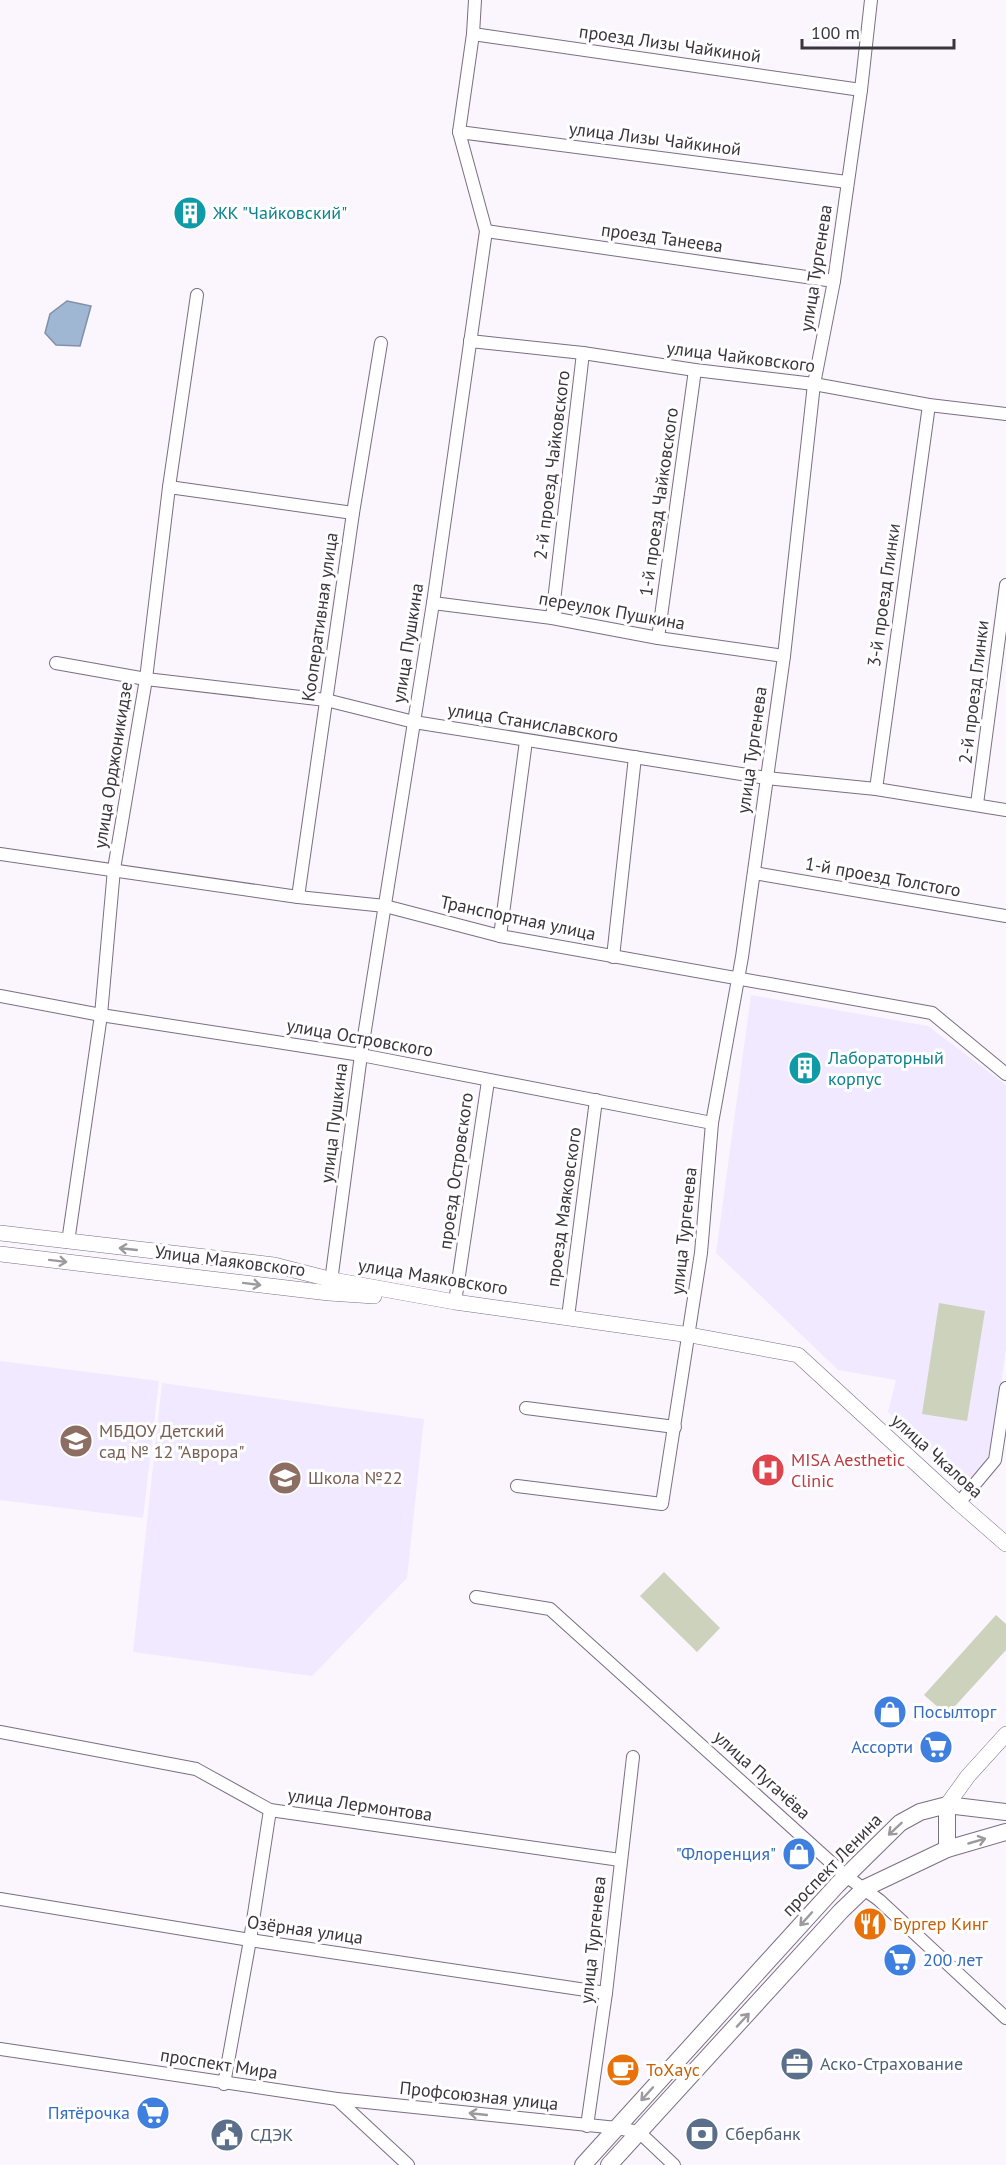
<svg xmlns="http://www.w3.org/2000/svg" width="1006" height="2165" viewBox="0 0 1006 2165" font-family="'PT Sans',sans-serif">
	<style>
		.education { fill: #f1e9ff }
		.green { fill: #ccd2bc }
		.water { fill: #a0b7d3; stroke: #8190a6; stroke-width: 1.5 }
		.lines { fill: none; stroke-linecap: round; stroke-linejoin: round }
		.minor-casing { stroke: #7b6e83; stroke-width: 14 }
		.tertiary-casing { stroke: #7b6e83; stroke-width: 16 }
		.secondary-casing { stroke: #7b6e83; stroke-width: 18 }
		.minor { stroke: #fff; stroke-width: 12 }
		.tertiary { stroke: #fff; stroke-width: 15 }
		.secondary { stroke: #fff; stroke-width: 16 }
		.oneway { stroke: #9c9a9e }
		.labels { text-anchor: middle; stroke-width: 6; stroke-linejoin: round; paint-order: stroke }
		.street-label { font-size: 18px; fill: #3a343d; stroke: #fff }
		.culture-label { font-size: 18px; fill: #0d838f; stroke: #fff; text-anchor: start }
		.education-label { font-size: 18px; fill: #785e54; stroke: #fff; text-anchor: start }
		.health-label { font-size: 18px; fill: #be3a42; stroke: #fff; text-anchor: start }
		.shop-label { font-size: 18px; fill: #366cbe; stroke: #fff; text-anchor: end }
		.food-label { font-size: 18px; fill: #c56008; stroke: #fff; text-anchor: start }
		.service-label { font-size: 18px; fill: #4e5e75; stroke: #fff; text-anchor: start }
	</style>
	<rect width="100%" height="100%" fill="#fbf5fe"/>
	<g class="education">
		<path d="M 751,995 L 928,1026 L 1006,1085 L 1006,1348 L 990,1457 L 966,1483 L 888,1412 L 896,1380 L 838,1370 L 716,1253 Z"/>
		<path d="M 0,1361 L 159,1381 L 143,1518 L 0,1500 Z"/>
		<path d="M 162,1383 L 424,1419 L 407,1578 L 312,1676 L 133,1652 Z"/>
	</g>
	<g class="green">
		<path d="M 939,1303 L 985,1311 L 967,1421 L 922,1414 Z"/>
		<path d="M 664,1572 L 720,1628 L 697,1652 L 640,1596 Z"/>
		<path d="M 996,1615 L 1006,1624 L 1006,1650 L 947,1715 L 924,1695 Z"/>
	</g>
	<path class="water" d="M 67,301 L 91,306 L 80,346 L 56,345 L 45,333 L 50,314 Z"/>
	<g class="lines">
		<defs>
			<g id="minor">
				<path d="M 473,34 L 861,90"/>
				<path d="M 459,132 L 847,182"/>
				<path d="M 486,231 L 834,281"/>
				<path d="M 470,341 L 583,353 L 695,370 L 814,384 L 929,405 L 1006,414"/>
				<path d="M 169,487 L 353,513"/>
				<path d="M 433,603 L 552,618 L 658,638 L 784,656"/>
				<path d="M 552,618 L 583,353"/>
				<path d="M 658,638 L 695,370"/>
				<path d="M 56,663 L 146,679 L 326,700 L 414,722 L 766,778 L 876,789 L 1006,810"/>
				<path d="M 876,789 L 929,405"/>
				<path d="M 977,804 L 1006,585"/>
				<path d="M 0,854 L 298,897 L 385,906 L 500,936 L 932,1013 L 1006,1074"/>
				<path d="M 754,873 L 1006,916"/>
				<path d="M 298,897 L 353,513 L 381,343"/>
				<path d="M 500,936 L 526,741"/>
				<path d="M 613,957 L 635,757"/>
				<path d="M 0,996 L 101,1015 L 361,1055 L 712,1123"/>
				<path d="M 68,1242 L 101,1015 L 114,869 L 146,679 L 169,487 L 197,295"/>
				<path d="M 330,1289 L 361,1055 L 433,603 L 486,231 L 459,132 L 473,34 L 475,0"/>
				<path d="M 455,1302 L 488,1081"/>
				<path d="M 568,1317 L 596,1100"/>
				<path d="M 526,1408 L 675,1427"/>
				<path d="M 517,1486 L 662,1504 L 701,1253 L 712,1123 L 742,957 L 784,656 L 814,384 L 834,281 L 861,90 L 871,0"/>
				<path d="M 959,1503 L 995,1460 L 1006,1388"/>
				<path d="M 476,1597 L 550,1609 L 846,1876 L 879,1900 L 1006,2018"/>
				<path d="M 0,1732 L 196,1769 L 270,1810 L 620,1860"/>
				<path d="M 0,1899 L 250,1940 L 606,1993"/>
				<path d="M 0,2049 L 337,2099 L 617,2128 L 639,2132 L 674,2165"/>
				<path d="M 224,2084 L 250,1940 L 270,1810"/>
				<path d="M 337,2099 L 408,2165"/>
				<path d="M 587,2126 L 606,1993 L 633,1757"/>
			</g>
			<g id="tertiary">
				<path d="M 0,1233 L 274,1265 L 333,1280 L 455,1302 L 690,1335 L 798,1355 L 959,1503 L 1006,1544"/>
				<path d="M 0,1254 L 329,1293 L 374,1296"/>
				<path d="M 947,1805 L 968,1776 L 1006,1734"/>
			</g>
			<g id="secondary">
				<path d="M 947,1805 L 947,1849"/>
				<path d="M 583,2165 L 837,1885 L 900,1823 L 920,1812 L 947,1805 L 1006,1812"/>
				<path d="M 609,2165 L 841,1911 L 865,1888 L 947,1849 L 1006,1832"/>
			</g>
		</defs>
		<use href="#minor" class="minor-casing"/>
		<use href="#tertiary" class="tertiary-casing"/>
		<use href="#secondary" class="secondary-casing"/>
		<use href="#minor" class="minor"/>
		<use href="#tertiary" class="tertiary"/>
		<use href="#secondary" class="secondary"/>
	</g>
	<defs><path id="oneway-shaft" d="M-6 0H5M1.5-3L5.5 0L1.5 3" fill="none" stroke-width="1.6" stroke-linecap="round" stroke-linejoin="round" transform="scale(1.5)"/></defs>
	<g class="oneway">
		<use href="#oneway-shaft" transform="translate(128 1249) rotate(-174)"/>
		<use href="#oneway-shaft" transform="translate(58 1261) rotate(7)"/>
		<use href="#oneway-shaft" transform="translate(252 1284) rotate(7)"/>
		<use href="#oneway-shaft" transform="translate(895 1829) rotate(137)"/>
		<use href="#oneway-shaft" transform="translate(977 1841) rotate(-16)"/>
		<use href="#oneway-shaft" transform="translate(806 1919) rotate(132)"/>
		<use href="#oneway-shaft" transform="translate(743 2020) rotate(-47)"/>
		<use href="#oneway-shaft" transform="translate(647 2094) rotate(132)"/>
		<use href="#oneway-shaft" transform="translate(478 2114) rotate(-174)"/>
	</g>
	<defs>
		<symbol id="building-disc" viewBox="-11 -11 22 22"><circle r="9.5" fill="#0f9aa8" stroke="#fff"/><path d="M-4-6H4V6H1V3H-1V6H-4ZM-2.5-4.3h1.7v1.8h-1.7ZM.8-4.3h1.7v1.8H.8ZM-2.5-1h1.7V.8h-1.7ZM.8-1h1.7V.8H.8Z" fill="#fff"/></symbol>
		<symbol id="school-disc" viewBox="-11 -11 22 22"><circle r="9.5" fill="#8d6e63" stroke="#fff"/><path d="M0-5L7-2L0 1L-7-2ZM-4 1L0 2.5L4 1V4Q0 6-4 4Z" fill="#fff"/></symbol>
		<symbol id="hospital-disc" viewBox="-11 -11 22 22"><circle r="9.5" fill="#e0444e" stroke="#fff"/><path d="M-5-5h3v3.5h4V-5h3V5h-3V1.5h-4V5h-3Z" fill="#fff"/></symbol>
		<symbol id="shop-disc" viewBox="-11 -11 22 22"><circle r="9.5" fill="#3f7fe0" stroke="#fff"/><path d="M-5-2.5h2.3a2.7 3.5 0 0 1 5.4 0H5L5.5 6h-11ZM-1.5-2.5h3a1.5 2.3 0 0 0-3 0Z" fill="#fff"/></symbol>
		<symbol id="supermarket-disc" viewBox="-11 -11 22 22"><circle r="9.5" fill="#3f7fe0" stroke="#fff"/><path d="M-6-5.5h2.5l.6 2H6L4.5 2H-2.5L-4.4-4H-6ZM-1.5 3.2a1.3 1.3 0 1 0 .1 0ZM3 3.2a1.3 1.3 0 1 0 .1 0Z" fill="#fff"/></symbol>
		<symbol id="restaurant-disc" viewBox="-11 -11 22 22"><circle r="9.5" fill="#e8710a" stroke="#fff"/><path d="M-5-6h1v4h1v-4h1v4h1v-4h1v5L-1.5 .5V6h-2V.5L-5-1ZM5-6V6H3V1.5H1.5Q1.5-4 5-6Z" fill="#fff"/></symbol>
		<symbol id="office-disc" viewBox="-11 -11 22 22"><circle r="9.5" fill="#5c6f8a" stroke="#fff"/><path d="M-6-3h4V-5.5h4V-3h4V5H-6ZM-1-4.5V-3h2v-1.5ZM-6 0V1H6V0Z" fill="#fff"/></symbol>
		<symbol id="cafe-disc" viewBox="-11 -11 22 22"><circle r="9.5" fill="#e8710a" stroke="#fff"/><path d="M-5.5-4.5H6V0H3Q3 3.5 0 3.5H-2.5Q-5.5 3.5-5.5 0ZM3-3.2v2h1.7v-2ZM-6 4.5H4V6H-6Z" fill="#fff"/></symbol>
		<symbol id="bank-disc" viewBox="-11 -11 22 22"><circle r="9.5" fill="#5c6f8a" stroke="#fff"/><path d="M-6-4H6V4H-6ZM0-2.3a2.3 2.3 0 1 0 0 4.6a2.3 2.3 0 1 0 0-4.6Z" fill="#fff"/></symbol>
		<symbol id="civic-disc" viewBox="-11 -11 22 22"><circle r="9.5" fill="#5c6f8a" stroke="#fff"/><path d="M-.6-6.5H3V-4.5H.6V-3L4-1V1h2V6H-6V1h2V-1L-.6-3ZM-1.2 2.5V6h2.4V2.5Z" fill="#fff"/></symbol>
	</defs>
	<g fill-rule="evenodd">
		<use href="#building-disc" x="171" y="194" width="38" height="38"/>
		<use href="#building-disc" x="786" y="1049" width="38" height="38"/>
		<use href="#school-disc" x="57" y="1422" width="38" height="38"/>
		<use href="#hospital-disc" x="749" y="1451" width="38" height="38"/>
		<use href="#school-disc" x="266" y="1459" width="38" height="38"/>
		<use href="#shop-disc" x="871" y="1693" width="38" height="38"/>
		<use href="#supermarket-disc" x="917" y="1728" width="38" height="38"/>
		<use href="#shop-disc" x="780" y="1835" width="38" height="38"/>
		<use href="#restaurant-disc" x="851" y="1905" width="38" height="38"/>
		<use href="#supermarket-disc" x="881" y="1941" width="38" height="38"/>
		<use href="#office-disc" x="778" y="2045" width="38" height="38"/>
		<use href="#cafe-disc" x="604" y="2051" width="38" height="38"/>
		<use href="#supermarket-disc" x="134" y="2094" width="38" height="38"/>
		<use href="#bank-disc" x="683" y="2115" width="38" height="38"/>
		<use href="#civic-disc" x="208" y="2116" width="38" height="38"/>
	</g>
	<g class="labels">
		<g class="street-label">
			<text transform="translate(670 44) rotate(8)" y="6">проезд Лизы Чайкиной</text>
			<text transform="translate(655 139) rotate(7)" y="6">улица Лизы Чайкиной</text>
			<text transform="translate(662 238) rotate(8)" y="6">проезд Танеева</text>
			<text transform="translate(816 268) rotate(-81)" y="6">улица Тургенева</text>
			<text transform="translate(741 357) rotate(7)" y="6">улица Чайковского</text>
			<text transform="translate(552 465) rotate(-83)" y="6">2-й проезд Чайковского</text>
			<text transform="translate(659 502) rotate(-82)" y="6">1-й проезд Чайковского</text>
			<text transform="translate(884 595) rotate(-82)" y="6">3-й проезд Глинки</text>
			<text transform="translate(612 611) rotate(10)" y="6">переулок Пушкина</text>
			<text transform="translate(320 617) rotate(-82)" y="6">Кооперативная улица</text>
			<text transform="translate(408 643) rotate(-81)" y="6">улица Пушкина</text>
			<text transform="translate(974 692) rotate(-83)" y="6">2-й проезд Глинки</text>
			<text transform="translate(533 723) rotate(9)" y="6">улица Станиславского</text>
			<text transform="translate(752 750) rotate(-82)" y="6">улица Тургенева</text>
			<text transform="translate(113 765) rotate(-81)" y="6">улица Орджоникидзе</text>
			<text transform="translate(883 877) rotate(10)" y="6">1-й проезд Толстого</text>
			<text transform="translate(518 918) rotate(12)" y="6">Транспортная улица</text>
			<text transform="translate(360 1038) rotate(10)" y="6">улица Островского</text>
			<text transform="translate(334 1123) rotate(-83)" y="6">улица Пушкина</text>
			<text transform="translate(456 1171) rotate(-82)" y="6">проезд Островского</text>
			<text transform="translate(564 1207) rotate(-82)" y="6">проезд Маяковского</text>
			<text transform="translate(684 1231) rotate(-84)" y="6">улица Тургенева</text>
			<text transform="translate(230 1261) rotate(7)" y="6">Улица Маяковского</text>
			<text transform="translate(433 1277) rotate(9)" y="6">улица Маяковского</text>
			<text transform="translate(937 1456) rotate(42)" y="6">улица Чкалова</text>
			<text transform="translate(762 1775) rotate(42)" y="6">улица Пугачёва</text>
			<text transform="translate(360 1805) rotate(8)" y="6">улица Лермонтова</text>
			<text transform="translate(832 1865) rotate(-46)" y="6">проспект Ленина</text>
			<text transform="translate(305 1930) rotate(8)" y="6">Озёрная улица</text>
			<text transform="translate(593 1940) rotate(-84)" y="6">улица Тургенева</text>
			<text transform="translate(219 2064) rotate(9)" y="6">проспект Мира</text>
			<text transform="translate(479 2096) rotate(6)" y="6">Профсоюзная улица</text>
		</g>
		<g class="culture-label">
			<text x="213" y="219">ЖК "Чайковский"</text>
			<text x="828" y="1064">Лабораторный<tspan x="828" dy="21">корпус</tspan></text>
		</g>
		<g class="education-label">
			<text x="99" y="1437">МБДОУ Детский<tspan x="99" dy="21">сад № 12 "Аврора"</tspan></text>
			<text x="308" y="1484">Школа №22</text>
		</g>
		<g class="health-label">
			<text x="791" y="1466">MISA Aesthetic<tspan x="791" dy="21">Clinic</tspan></text>
		</g>
		<g class="shop-label">
			<text x="913" y="1718" text-anchor="start">Посылторг</text>
			<text x="913" y="1753">Ассорти</text>
			<text x="776" y="1860">"Флоренция"</text>
			<text x="923" y="1966" text-anchor="start">200 лет</text>
			<text x="130" y="2119">Пятёрочка</text>
		</g>
		<g class="food-label">
			<text x="893" y="1930">Бургер Кинг</text>
			<text x="646" y="2076">ТоХаус</text>
		</g>
		<g class="service-label">
			<text x="820" y="2070">Аско-Страхование</text>
			<text x="725" y="2140">Сбербанк</text>
			<text x="250" y="2141">СДЭК</text>
		</g>
	</g>
	<path d="M802 39v9h152v-9" fill="none" stroke="#3a343d" stroke-width="3"/>
	<text x="811" y="39" font-size="18" fill="#3a343d" stroke="#ffffff" stroke-width="4.5" paint-order="stroke">100 m</text>
</svg>
